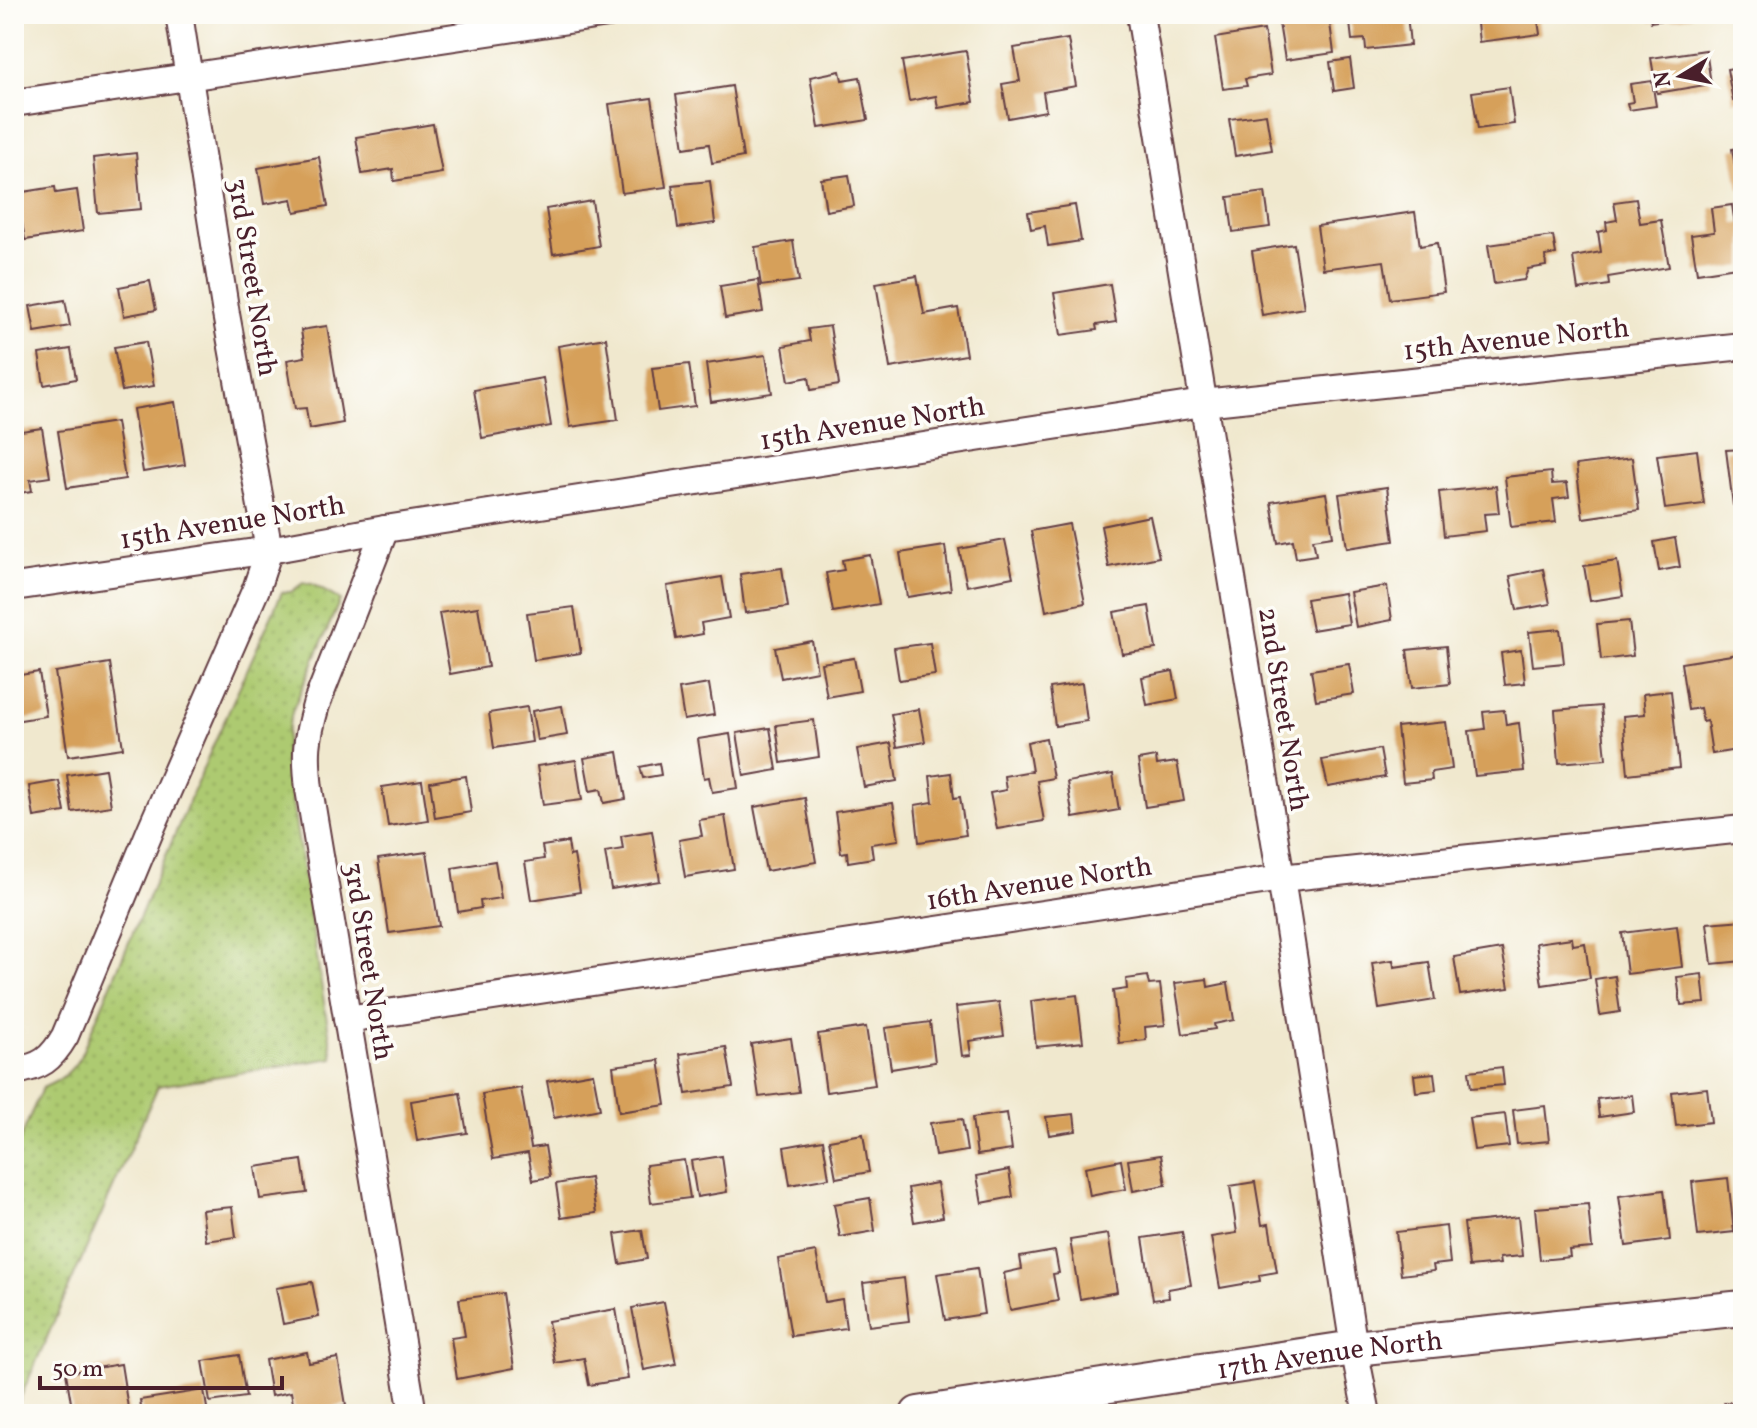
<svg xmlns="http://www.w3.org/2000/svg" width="1757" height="1428" viewBox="0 0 1757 1428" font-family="Vollkorn,serif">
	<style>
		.grass { fill: url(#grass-dots); stroke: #7c744e; stroke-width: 2 }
		.building { fill: #d6a05a }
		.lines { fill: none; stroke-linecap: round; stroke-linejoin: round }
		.minor-casing { stroke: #633d43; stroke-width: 30 }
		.tertiary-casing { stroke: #633d43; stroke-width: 38 }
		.minor { stroke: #fff; stroke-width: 26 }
		.tertiary { stroke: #fff; stroke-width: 34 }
		.labels { text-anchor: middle; stroke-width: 7; stroke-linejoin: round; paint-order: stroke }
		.street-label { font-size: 28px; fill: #4a1f2b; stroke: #fdfcf7 }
	</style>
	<defs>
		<pattern id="grass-dots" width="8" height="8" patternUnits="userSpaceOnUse" patternTransform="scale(2)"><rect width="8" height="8" fill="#adca71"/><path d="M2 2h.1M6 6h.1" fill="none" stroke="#96ad62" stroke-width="1.8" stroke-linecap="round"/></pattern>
	</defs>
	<rect width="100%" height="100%" fill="#fdfcf7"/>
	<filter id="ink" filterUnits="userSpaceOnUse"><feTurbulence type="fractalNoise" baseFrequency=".0125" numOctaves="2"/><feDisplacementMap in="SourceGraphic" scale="16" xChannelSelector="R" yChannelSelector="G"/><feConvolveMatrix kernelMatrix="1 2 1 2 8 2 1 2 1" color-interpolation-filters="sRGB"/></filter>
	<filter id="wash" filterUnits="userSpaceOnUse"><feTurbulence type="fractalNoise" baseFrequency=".006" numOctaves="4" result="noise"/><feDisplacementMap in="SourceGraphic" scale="32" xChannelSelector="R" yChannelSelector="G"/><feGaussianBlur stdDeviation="1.8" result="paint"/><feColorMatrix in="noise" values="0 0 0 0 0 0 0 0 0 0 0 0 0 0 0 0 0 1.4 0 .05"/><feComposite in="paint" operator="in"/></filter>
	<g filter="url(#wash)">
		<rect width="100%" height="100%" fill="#f0e8ce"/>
		<path class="grass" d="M 303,583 L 312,584 L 340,600 L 293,709 L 287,732 L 285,758 L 333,1058 L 158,1086 L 14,1412 L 14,1154 L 42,1088 C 60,1081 70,1073 80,1057 L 208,757 L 282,592 L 291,592 Z"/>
		<g id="blocks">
			<g class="building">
				<path d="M 1349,14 L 1407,14 L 1410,45 L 1366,50 L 1365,39 L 1352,40 Z"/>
				<path d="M 1476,14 L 1537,14 L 1540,34 L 1479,42 Z"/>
				<path d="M 1568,14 L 1611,14 L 1612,16 L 1569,21 Z"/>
				<path d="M 1649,14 L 1692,14 L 1692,16 L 1651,22 Z"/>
				<path d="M 1329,16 L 1334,53 L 1285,60 L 1279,23 Z"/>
				<path d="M 1264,30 L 1271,75 L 1245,79 L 1247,86 L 1223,89 L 1215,38 Z"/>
				<path d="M 1068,39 L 1076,86 L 1043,92 L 1046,111 L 1008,118 L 1002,84 L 1020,81 L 1014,48 Z"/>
				<path d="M 1706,50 L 1711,84 L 1657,93 L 1651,58 Z"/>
				<path d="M 966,51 L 974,102 L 938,108 L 936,96 L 909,101 L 902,61 Z"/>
				<path d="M 1350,59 L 1354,88 L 1334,91 L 1330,62 Z"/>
				<path d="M 1739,67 L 1741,81 L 1743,81 L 1743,99 L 1733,101 L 1727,69 Z"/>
				<path d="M 840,71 L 842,80 L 860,77 L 868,120 L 819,128 L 810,77 Z"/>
				<path d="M 1652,81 L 1656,106 L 1629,110 L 1627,103 L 1633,102 L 1630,84 Z"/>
				<path d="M 732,86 L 743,157 L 712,163 L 709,144 L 684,148 L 676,95 Z"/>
				<path d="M 1509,87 L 1514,124 L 1478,129 L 1472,92 Z"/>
				<path d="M 652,98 L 666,187 L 622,193 L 609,104 Z"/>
				<path d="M 1266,114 L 1272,150 L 1235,156 L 1229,119 Z"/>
				<path d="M 433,124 L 442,173 L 394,181 L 393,169 L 362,174 L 356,137 Z"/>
				<path d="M 1743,147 L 1743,188 L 1739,189 L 1732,149 Z"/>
				<path d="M 136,153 L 141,209 L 98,213 L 93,158 Z"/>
				<path d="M 319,157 L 328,206 L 295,212 L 292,199 L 264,204 L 258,168 Z"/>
				<path d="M 849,175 L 854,206 L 826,211 L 821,179 Z"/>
				<path d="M 710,181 L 715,223 L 678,228 L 672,185 Z"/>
				<path d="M 55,187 L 56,193 L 77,190 L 83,231 L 25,240 L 17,193 Z"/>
				<path d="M 1265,192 L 1270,227 L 1233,232 L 1228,197 Z"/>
				<path d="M 1636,199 L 1640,223 L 1661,220 L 1669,267 L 1608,277 L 1609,285 L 1578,290 L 1573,257 L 1601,252 L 1598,232 L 1607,230 L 1606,222 L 1617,220 L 1614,202 Z"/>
				<path d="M 592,201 L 599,246 L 553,254 L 546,209 Z"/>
				<path d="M 1075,205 L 1081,241 L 1048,246 L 1045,226 L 1031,229 L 1028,212 Z"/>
				<path d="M 1732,205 L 1735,224 L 1743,223 L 1743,266 L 1697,273 L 1691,235 L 1714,232 L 1711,208 Z"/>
				<path d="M 1415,212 L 1420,246 L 1437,243 L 1444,292 L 1390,299 L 1384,261 L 1323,269 L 1317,226 Z"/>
				<path d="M 1553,236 L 1556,254 L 1545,256 L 1546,266 L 1528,269 L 1524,280 L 1494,284 L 1488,245 Z"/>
				<path d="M 793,241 L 799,281 L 761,286 L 755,247 Z"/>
				<path d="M 1294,244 L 1304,308 L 1262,315 L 1252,251 Z"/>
				<path d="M 917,276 L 924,314 L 958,308 L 966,355 L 890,368 L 876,283 Z"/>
				<path d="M 758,280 L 763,312 L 725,318 L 720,286 Z"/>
				<path d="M 150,281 L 156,310 L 124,316 L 119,287 Z"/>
				<path d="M 1110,284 L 1116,322 L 1096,325 L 1097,330 L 1061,335 L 1054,293 Z"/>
				<path d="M 65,300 L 70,326 L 35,332 L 30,306 Z"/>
				<path d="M 327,326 L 343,423 L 309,429 L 306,408 L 295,409 L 287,360 L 305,357 L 301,330 Z"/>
				<path d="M 830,326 L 839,385 L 811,390 L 809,377 L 789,381 L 783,346 L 810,341 L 808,329 Z"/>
				<path d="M 606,338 L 618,420 L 570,427 L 558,346 Z"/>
				<path d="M 146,342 L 154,386 L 122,391 L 114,347 Z"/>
				<path d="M 71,349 L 76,379 L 44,385 L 39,354 Z"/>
				<path d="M 766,355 L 772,393 L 711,402 L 706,364 Z"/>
				<path d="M 689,364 L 695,406 L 658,411 L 652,368 Z"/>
				<path d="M 543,378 L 551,426 L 482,438 L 474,390 Z"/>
				<path d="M 175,402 L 185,465 L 143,472 L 133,409 Z"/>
				<path d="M 116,422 L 125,479 L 67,488 L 58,431 Z"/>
				<path d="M 42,428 L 50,477 L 30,480 L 32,491 L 14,494 L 14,432 Z"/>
				<path d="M 1743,449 L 1743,505 L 1733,505 L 1726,450 Z"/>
				<path d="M 1697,450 L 1704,504 L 1665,509 L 1657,455 Z"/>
				<path d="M 1632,458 L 1639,510 L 1583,518 L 1576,465 Z"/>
				<path d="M 1551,472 L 1552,484 L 1567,483 L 1569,497 L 1553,499 L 1556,522 L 1511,527 L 1505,477 Z"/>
				<path d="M 1496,486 L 1499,513 L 1484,514 L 1486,531 L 1444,536 L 1439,492 Z"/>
				<path d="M 1387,487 L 1394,541 L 1347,548 L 1339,494 Z"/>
				<path d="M 1326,493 L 1333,536 L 1313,539 L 1316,555 L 1296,558 L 1293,540 L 1278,543 L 1271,502 Z"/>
				<path d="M 1150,516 L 1159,557 L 1109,567 L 1101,526 Z"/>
				<path d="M 1069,524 L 1085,603 L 1046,611 L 1031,531 Z"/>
				<path d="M 1675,538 L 1680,567 L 1659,571 L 1654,542 Z"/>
				<path d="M 1005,540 L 1013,577 L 967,586 L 959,549 Z"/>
				<path d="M 945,546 L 951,590 L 907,597 L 900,553 Z"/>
				<path d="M 870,555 L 879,604 L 833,612 L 826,573 L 844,570 L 842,560 Z"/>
				<path d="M 1617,561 L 1623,596 L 1590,601 L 1584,566 Z"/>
				<path d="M 782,568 L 788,607 L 745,613 L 740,574 Z"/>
				<path d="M 1543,569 L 1550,604 L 1517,610 L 1510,576 Z"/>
				<path d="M 722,577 L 729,618 L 701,623 L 703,634 L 676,639 L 667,586 Z"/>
				<path d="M 1387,586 L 1392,620 L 1356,627 L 1350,592 Z"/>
				<path d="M 1344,593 L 1349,624 L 1312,630 L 1306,599 Z"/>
				<path d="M 1149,606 L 1156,649 L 1122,654 L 1114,612 Z"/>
				<path d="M 478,607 L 488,667 L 450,674 L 439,613 Z"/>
				<path d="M 574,607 L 581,653 L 534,660 L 527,613 Z"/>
				<path d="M 1629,621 L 1633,656 L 1601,660 L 1597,624 Z"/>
				<path d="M 1560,629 L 1564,663 L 1533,666 L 1529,632 Z"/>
				<path d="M 812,641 L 817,671 L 781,678 L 775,648 Z"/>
				<path d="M 930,643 L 935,675 L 899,680 L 894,648 Z"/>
				<path d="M 1446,646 L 1450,684 L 1412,688 L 1407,650 Z"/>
				<path d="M 1521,650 L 1525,683 L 1505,685 L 1501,653 Z"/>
				<path d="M 1738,654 L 1743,690 L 1743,749 L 1712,754 L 1707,721 L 1703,722 L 1700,708 L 1688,710 L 1681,663 Z"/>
				<path d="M 854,658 L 860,691 L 827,697 L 821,663 Z"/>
				<path d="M 110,663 L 123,748 L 68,756 L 55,672 Z"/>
				<path d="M 1349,664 L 1354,694 L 1316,700 L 1311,670 Z"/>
				<path d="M 1173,671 L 1178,699 L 1147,705 L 1142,677 Z"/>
				<path d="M 39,672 L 46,716 L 14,721 L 14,676 Z"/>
				<path d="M 1082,683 L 1087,721 L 1055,726 L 1050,688 Z"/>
				<path d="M 709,684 L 714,715 L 684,720 L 679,689 Z"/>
				<path d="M 1671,691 L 1679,768 L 1628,774 L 1623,716 L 1645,714 L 1643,694 Z"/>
				<path d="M 562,706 L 567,735 L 537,740 L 532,711 Z"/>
				<path d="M 1601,706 L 1606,759 L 1559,763 L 1555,710 Z"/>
				<path d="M 527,707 L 532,742 L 494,748 L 489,713 Z"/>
				<path d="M 919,709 L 925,742 L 897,747 L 891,714 Z"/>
				<path d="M 1504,710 L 1506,725 L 1519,723 L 1524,771 L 1475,776 L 1469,731 L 1485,729 L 1483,712 Z"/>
				<path d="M 814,720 L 819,757 L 781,763 L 776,725 Z"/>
				<path d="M 1446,722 L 1452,769 L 1431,772 L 1432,780 L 1403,783 L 1397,727 Z"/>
				<path d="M 770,728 L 777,770 L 744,776 L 737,733 Z"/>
				<path d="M 730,734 L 738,788 L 712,792 L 709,777 L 704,778 L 698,739 Z"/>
				<path d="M 1046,738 L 1053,778 L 1037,781 L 1044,821 L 997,829 L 990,793 L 1006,790 L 1004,776 L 1032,771 L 1027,742 Z"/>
				<path d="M 891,743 L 897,781 L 864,787 L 857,749 Z"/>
				<path d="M 1380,749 L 1385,777 L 1328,787 L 1322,760 Z"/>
				<path d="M 618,752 L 626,799 L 604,803 L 601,789 L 590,791 L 584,758 Z"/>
				<path d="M 1156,757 L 1157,765 L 1177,762 L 1184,801 L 1145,807 L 1138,760 Z"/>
				<path d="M 576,760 L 582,800 L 543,805 L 537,766 Z"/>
				<path d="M 659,763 L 661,775 L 643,778 L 640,767 Z"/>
				<path d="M 105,769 L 111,806 L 72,812 L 67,775 Z"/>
				<path d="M 951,773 L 954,798 L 960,797 L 966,835 L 919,842 L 915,805 L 933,802 L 930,776 Z"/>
				<path d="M 1113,774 L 1119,810 L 1073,818 L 1067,782 Z"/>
				<path d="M 466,776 L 471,812 L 435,818 L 430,782 Z"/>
				<path d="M 59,781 L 65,812 L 34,817 L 29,786 Z"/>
				<path d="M 422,781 L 428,820 L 388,826 L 382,787 Z"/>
				<path d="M 805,798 L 816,862 L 766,871 L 754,807 Z"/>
				<path d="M 893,803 L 899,840 L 871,844 L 873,858 L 848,862 L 847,852 L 841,853 L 835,812 Z"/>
				<path d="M 725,816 L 734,869 L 685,877 L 679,840 L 702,836 L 699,820 Z"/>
				<path d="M 652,831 L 660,881 L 611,889 L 605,852 L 623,849 L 621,836 Z"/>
				<path d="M 568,842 L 570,856 L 574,855 L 580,892 L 531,900 L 525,862 L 544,859 L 542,846 Z"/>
				<path d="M 427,852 L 439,926 L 389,933 L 378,859 Z"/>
				<path d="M 495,861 L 501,898 L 480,901 L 481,908 L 458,912 L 452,868 Z"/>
				<path d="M 1743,920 L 1743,961 L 1712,964 L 1707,923 Z"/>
				<path d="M 1677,926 L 1682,967 L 1627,974 L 1622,933 Z"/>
				<path d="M 1572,938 L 1573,945 L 1585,943 L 1590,978 L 1542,985 L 1536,943 Z"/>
				<path d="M 1502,949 L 1509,988 L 1460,995 L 1454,957 Z"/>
				<path d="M 1393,960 L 1394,967 L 1429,962 L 1435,1000 L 1379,1009 L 1372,963 Z"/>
				<path d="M 1702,974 L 1705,1003 L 1681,1005 L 1677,977 Z"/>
				<path d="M 1147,976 L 1149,985 L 1160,984 L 1165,1025 L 1145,1027 L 1146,1040 L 1119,1043 L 1113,991 L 1127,989 L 1126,979 Z"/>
				<path d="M 1615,976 L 1620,1012 L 1600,1015 L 1595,979 Z"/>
				<path d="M 1207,979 L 1208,987 L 1228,983 L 1234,1020 L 1214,1024 L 1215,1029 L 1183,1034 L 1175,983 Z"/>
				<path d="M 1077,995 L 1083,1042 L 1036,1047 L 1031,1001 Z"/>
				<path d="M 999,1002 L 1004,1036 L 969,1041 L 971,1055 L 962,1056 L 956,1007 Z"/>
				<path d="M 930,1022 L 935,1062 L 891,1069 L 885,1028 Z"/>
				<path d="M 866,1027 L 875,1085 L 826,1092 L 818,1034 Z"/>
				<path d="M 791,1038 L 799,1092 L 759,1097 L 751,1044 Z"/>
				<path d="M 726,1047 L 733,1087 L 686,1094 L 680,1054 Z"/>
				<path d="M 659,1060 L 666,1105 L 619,1112 L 613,1066 Z"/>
				<path d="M 1502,1067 L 1504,1085 L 1471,1088 L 1469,1071 Z"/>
				<path d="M 593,1073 L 600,1109 L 554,1118 L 547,1081 Z"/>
				<path d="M 1434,1073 L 1436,1090 L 1416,1092 L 1414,1075 Z"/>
				<path d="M 521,1088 L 531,1148 L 545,1146 L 550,1177 L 533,1180 L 528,1153 L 493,1159 L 482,1094 Z"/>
				<path d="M 1707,1088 L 1711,1122 L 1676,1126 L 1672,1092 Z"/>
				<path d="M 460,1093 L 467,1133 L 417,1141 L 411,1101 Z"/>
				<path d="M 1632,1095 L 1634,1112 L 1599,1117 L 1597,1099 Z"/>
				<path d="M 1545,1106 L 1549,1141 L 1517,1144 L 1513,1110 Z"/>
				<path d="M 1007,1113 L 1012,1150 L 977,1155 L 972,1118 Z"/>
				<path d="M 1074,1114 L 1076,1131 L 1049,1135 L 1046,1117 Z"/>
				<path d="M 1505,1114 L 1509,1146 L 1474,1150 L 1469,1118 Z"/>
				<path d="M 962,1119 L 967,1151 L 935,1156 L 930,1123 Z"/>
				<path d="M 863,1134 L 869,1172 L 836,1178 L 829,1140 Z"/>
				<path d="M 823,1140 L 829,1178 L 790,1185 L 784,1147 Z"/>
				<path d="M 1161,1155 L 1166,1185 L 1133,1191 L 1128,1160 Z"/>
				<path d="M 722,1156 L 727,1192 L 697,1197 L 691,1161 Z"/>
				<path d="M 302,1160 L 307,1193 L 260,1199 L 255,1167 Z"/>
				<path d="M 684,1160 L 690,1198 L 651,1203 L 646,1165 Z"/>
				<path d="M 1121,1160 L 1126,1189 L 1090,1196 L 1085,1167 Z"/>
				<path d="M 1009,1170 L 1013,1197 L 982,1203 L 977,1176 Z"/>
				<path d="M 590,1178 L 596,1213 L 561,1218 L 556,1184 Z"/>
				<path d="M 1728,1178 L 1734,1232 L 1698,1236 L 1692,1182 Z"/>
				<path d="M 1255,1182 L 1262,1225 L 1269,1224 L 1277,1272 L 1259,1275 L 1260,1281 L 1220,1288 L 1211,1237 L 1237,1233 L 1230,1186 Z"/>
				<path d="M 937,1183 L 943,1217 L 914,1222 L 908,1188 Z"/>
				<path d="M 1664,1190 L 1670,1240 L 1626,1246 L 1619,1196 Z"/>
				<path d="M 870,1198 L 875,1231 L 840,1237 L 834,1204 Z"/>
				<path d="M 1588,1204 L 1592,1248 L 1569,1250 L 1570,1257 L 1540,1260 L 1535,1208 Z"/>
				<path d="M 232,1207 L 236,1237 L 206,1241 L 202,1210 Z"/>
				<path d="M 1518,1217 L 1522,1256 L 1499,1258 L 1500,1264 L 1469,1267 L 1464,1223 Z"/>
				<path d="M 1446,1226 L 1450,1263 L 1433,1265 L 1434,1271 L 1401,1275 L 1396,1232 Z"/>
				<path d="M 642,1230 L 647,1259 L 620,1264 L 615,1234 Z"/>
				<path d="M 1182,1232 L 1191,1285 L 1168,1289 L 1169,1298 L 1153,1300 L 1143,1238 Z"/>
				<path d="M 1108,1234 L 1117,1292 L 1080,1299 L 1070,1240 Z"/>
				<path d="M 1055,1251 L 1059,1273 L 1053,1274 L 1058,1301 L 1010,1310 L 1004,1273 L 1022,1269 L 1020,1257 Z"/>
				<path d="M 816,1252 L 825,1302 L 842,1299 L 846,1328 L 791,1336 L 778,1259 Z"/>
				<path d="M 977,1268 L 984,1314 L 945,1320 L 937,1274 Z"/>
				<path d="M 904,1278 L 909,1321 L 869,1326 L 863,1283 Z"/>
				<path d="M 312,1282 L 319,1317 L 283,1324 L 276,1288 Z"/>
				<path d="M 503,1293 L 514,1368 L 457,1379 L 451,1338 L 465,1336 L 459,1299 Z"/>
				<path d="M 664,1302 L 676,1364 L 644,1370 L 632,1308 Z"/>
				<path d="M 616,1309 L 628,1379 L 589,1385 L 584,1358 L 555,1363 L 548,1321 Z"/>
				<path d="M 307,1352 L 309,1363 L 338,1358 L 346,1405 L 295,1413 L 291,1392 L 271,1396 L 265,1360 Z"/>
				<path d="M 239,1355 L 246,1397 L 210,1402 L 203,1361 Z"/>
				<path d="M 121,1364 L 129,1414 L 73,1414 L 66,1373 Z"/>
				<path d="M 204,1390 L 208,1414 L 142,1414 L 140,1400 Z"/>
				<path d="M 1743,1400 L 1743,1414 L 1725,1414 L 1724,1403 Z"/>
			</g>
		</g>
	</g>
	<g filter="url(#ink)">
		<use href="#blocks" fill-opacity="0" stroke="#633d43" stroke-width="2"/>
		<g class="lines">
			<defs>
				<g id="minor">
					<path d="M 1140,14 L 1281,878 L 1354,1348 L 1367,1414"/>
					<path d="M 14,103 L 608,14"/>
					<path d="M 385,529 L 316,705 C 306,740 305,753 309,789 L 413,1414"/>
					<path d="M 14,587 L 269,550 L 385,529 L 1203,403 L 1743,346"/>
					<path d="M 347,1019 L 1281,878 L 1743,829"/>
					<path d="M 14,1071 C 41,1067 51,1060 65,1036 L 151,829 L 256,589 L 269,550 L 226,314 L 179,14"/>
				</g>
				<g id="tertiary">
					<path id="s1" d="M 918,1414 L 1354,1348 L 1743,1308"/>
				</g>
			</defs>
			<use href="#minor" class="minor-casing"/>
			<use href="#tertiary" class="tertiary-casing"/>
			<use href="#minor" class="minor"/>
			<use href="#tertiary" class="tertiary"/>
		</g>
	</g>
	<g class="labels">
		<g class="street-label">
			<text transform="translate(254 277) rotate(81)" y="10">3rd Street North</text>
			<text transform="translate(1516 338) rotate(-6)" y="10">15th Avenue North</text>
			<text transform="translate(872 422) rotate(-9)" y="10">15th Avenue North</text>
			<text transform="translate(232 521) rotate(-9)" y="10">15th Avenue North</text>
			<text transform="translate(1285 709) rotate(81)" y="10">2nd Street North</text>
			<text transform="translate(1039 882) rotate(-9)" y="10">16th Avenue North</text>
			<text transform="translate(370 961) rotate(81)" y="10">3rd Street North</text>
			<text dy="10" stroke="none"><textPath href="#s1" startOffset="416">17th Avenue North</textPath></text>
		</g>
	</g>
	<rect width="1757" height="1428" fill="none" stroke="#fdfcf7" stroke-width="48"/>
	<g transform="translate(1681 76) rotate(260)" stroke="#fdfcf7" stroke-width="6" paint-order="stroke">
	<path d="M0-6L14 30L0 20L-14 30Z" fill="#4a1f2b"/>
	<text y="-12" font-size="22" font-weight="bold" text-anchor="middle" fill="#4a1f2b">N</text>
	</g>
	<path d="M40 1376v12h242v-12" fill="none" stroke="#4a1f2b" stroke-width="4"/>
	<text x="52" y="1376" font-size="24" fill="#4a1f2b" stroke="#fdfcf7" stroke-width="6" paint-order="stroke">50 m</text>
</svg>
